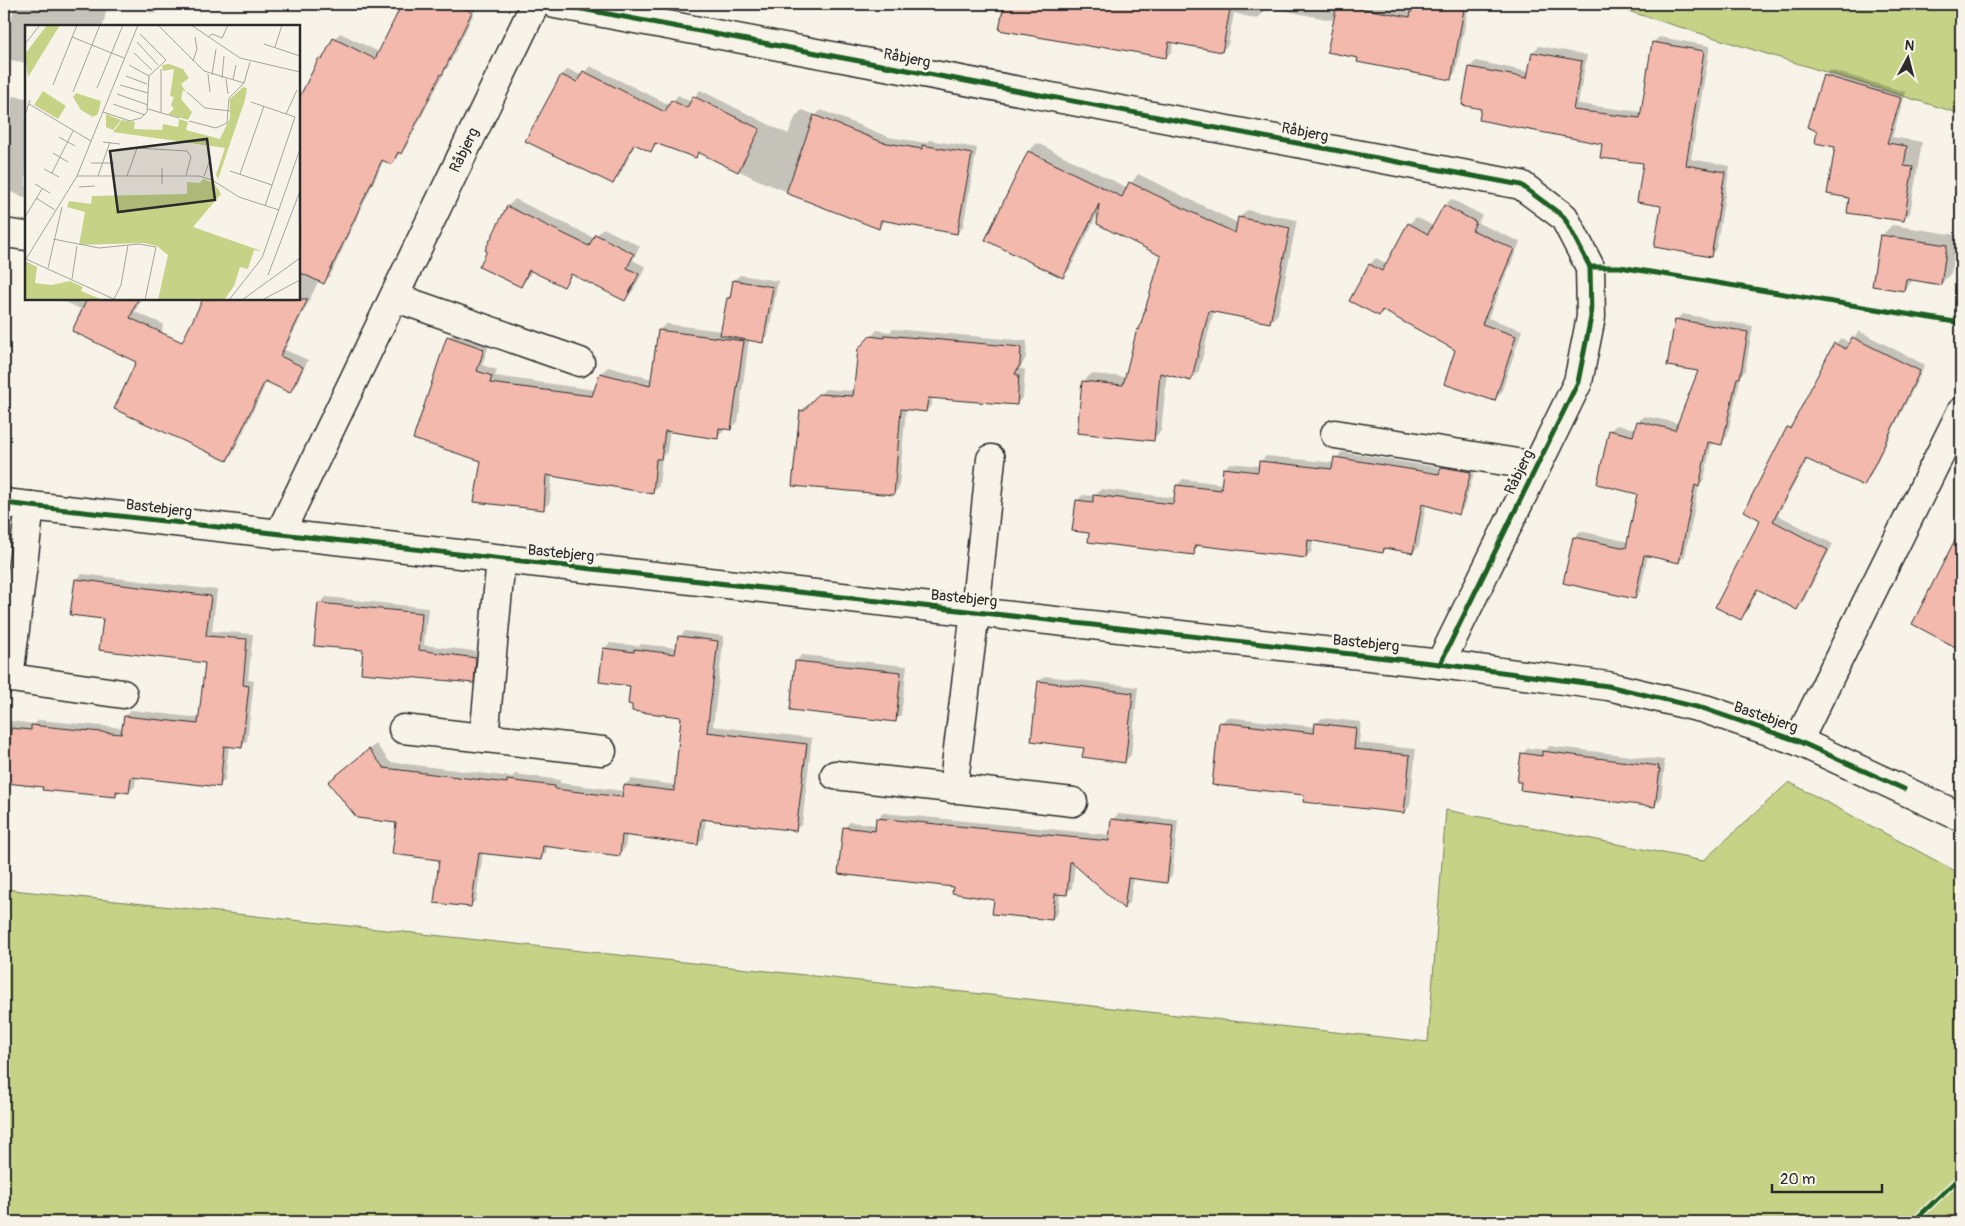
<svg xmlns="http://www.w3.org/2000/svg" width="1965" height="1226" viewBox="0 0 1965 1226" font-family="Pangolin,sans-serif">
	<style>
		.green { fill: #c6d387; stroke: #787f59 }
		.shadow { fill: #0003 }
		.building { fill: #f3b9ad; stroke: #2b2b2b }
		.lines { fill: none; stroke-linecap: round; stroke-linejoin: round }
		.minor-casing { stroke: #2b2b2b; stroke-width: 31 }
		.minor { stroke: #f7f3e8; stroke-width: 28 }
		.cycleway-casing { stroke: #f7f3e8; stroke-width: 8 }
		.cycleway { stroke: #1b5e20; stroke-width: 5 }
		.labels { text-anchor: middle; stroke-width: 5; stroke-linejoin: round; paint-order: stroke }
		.street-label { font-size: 15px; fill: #2b2b2b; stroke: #f7f3e8 }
		.inset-road { fill: none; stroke: #a5a39c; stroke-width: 1 }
		.view { fill: #2b2b2b; fill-opacity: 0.15; stroke: #2b2b2b; stroke-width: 2.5 }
		.inset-edge { fill: none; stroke: #2b2b2b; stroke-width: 2.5 }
	</style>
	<rect width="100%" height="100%" fill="#f7f3e8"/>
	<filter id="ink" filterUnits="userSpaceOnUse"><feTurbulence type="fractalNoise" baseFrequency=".02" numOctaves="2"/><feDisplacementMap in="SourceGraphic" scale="10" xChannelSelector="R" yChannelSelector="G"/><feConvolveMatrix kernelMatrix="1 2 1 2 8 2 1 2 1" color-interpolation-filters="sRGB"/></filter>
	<g filter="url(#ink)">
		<g class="green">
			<path d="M 1603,4 L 1961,4 L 1961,114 L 1615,7 Z"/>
			<path d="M 1789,782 L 1961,874 L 1961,1222 L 4,1222 L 4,889 L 1428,1042 L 1446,810 L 1703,861 Z"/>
		</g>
		<g class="shadow">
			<path d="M 15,4 L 92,4 L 107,7 L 103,26 L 26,26 L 26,63 L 6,59 L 10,39 L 7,38 Z"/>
			<path d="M 148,4 L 163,4 L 155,14 L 146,11 Z"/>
			<path d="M 403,4 L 474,4 L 478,5 L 448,67 L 445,71 L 406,147 L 391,163 L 384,160 L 330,276 L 324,282 L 319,280 L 285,350 L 308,360 L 296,385 L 290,391 L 267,381 L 233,454 L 227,460 L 116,408 L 138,361 L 73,331 L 83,310 L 59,299 L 141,299 L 135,312 L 163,324 L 154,402 L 204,299 L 299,299 L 299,108 L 301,102 L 299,101 L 320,59 L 326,54 L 334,39 L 340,33 L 379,52 Z"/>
			<path d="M 1006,4 L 1265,4 L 1263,13 L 1257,19 L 1234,13 L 1228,45 L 1222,51 L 1173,41 L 1172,51 L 1166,57 L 1102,45 L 1100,47 L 1001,29 Z"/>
			<path d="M 1277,4 L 1376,4 L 1412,10 L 1413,4 L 1469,4 L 1456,72 L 1450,78 L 1359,57 L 1336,15 L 1331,20 L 1276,9 Z"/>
			<path d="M 1659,37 L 1710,46 L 1691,159 L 1730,166 L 1716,249 L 1710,255 L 1663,205 L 1645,162 L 1603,143 L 1482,108 L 1470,67 L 1476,61 L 1529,72 L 1533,52 L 1539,46 L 1587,55 L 1578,104 L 1642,112 L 1653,43 Z"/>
			<path d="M 590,66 L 670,105 L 678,95 L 691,102 L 700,90 L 788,134 L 796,116 L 802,110 L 816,115 L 821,110 L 889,137 L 926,143 L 929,140 L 977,148 L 963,227 L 957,233 L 885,220 L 879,227 L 760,181 L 700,152 L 695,157 L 658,142 L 651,151 L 636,143 L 619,177 L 613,182 L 527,141 L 562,75 L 568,69 L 582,76 Z"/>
			<path d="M 1830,70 L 1906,92 L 1892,137 L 1922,142 L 1910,213 L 1904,219 L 1851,197 L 1836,146 L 1824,76 Z"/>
			<path d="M 13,96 L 26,98 L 26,198 L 4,189 L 4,111 L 7,102 Z"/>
			<path d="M 1037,143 L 1128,188 L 1138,174 L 1238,223 L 1239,218 L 1247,210 L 1297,220 L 1278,314 L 1270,322 L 1214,310 L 1199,371 L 1191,379 L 1167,373 L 1161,431 L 1153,439 L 1083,382 L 1091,374 L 1126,377 L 1138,330 L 1141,327 L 1163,256 L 1100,209 L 1070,269 L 1062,277 L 986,239 L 1029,151 Z"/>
			<path d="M 515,199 L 594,238 L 603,228 L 640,246 L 633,260 L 646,267 L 632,292 L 625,300 L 573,274 L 564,285 L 532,270 L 528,278 L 521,286 L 487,249 L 508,206 Z"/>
			<path d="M 1451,199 L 1482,215 L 1478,223 L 1520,242 L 1488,318 L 1522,330 L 1501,393 L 1494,400 L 1457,349 L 1384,310 L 1379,315 L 1370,264 L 1376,258 L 1387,264 L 1409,224 L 1416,217 L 1433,226 L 1445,205 Z"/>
			<path d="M 1892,225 L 1957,235 L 1951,273 L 1941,284 L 1914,279 L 1904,290 L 1881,236 Z"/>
			<path d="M 740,275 L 778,281 L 768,336 L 762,342 L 749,339 L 738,422 L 731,428 L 724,427 L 724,431 L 717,437 L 670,430 L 667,452 L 662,457 L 659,486 L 653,492 L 552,475 L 550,502 L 543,509 L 483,460 L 449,337 L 455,331 L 490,343 L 482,365 L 497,370 L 495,376 L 595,390 L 601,373 L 608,367 L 652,379 L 659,330 L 666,324 L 722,331 L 728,298 L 732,294 L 734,280 Z"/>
			<path d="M 1682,314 L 1753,326 L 1745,371 L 1741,375 L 1727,437 L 1721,443 L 1712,441 L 1704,480 L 1699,486 L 1685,556 L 1679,562 L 1648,555 L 1640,592 L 1634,598 L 1574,537 L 1580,531 L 1629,542 L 1639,493 L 1610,431 L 1616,425 L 1636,429 L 1638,422 L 1644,416 L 1678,423 L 1699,370 L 1676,320 Z"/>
			<path d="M 893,329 L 1027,341 L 1026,357 L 1020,369 L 1025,369 L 1023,397 L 1017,403 L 932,397 L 932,405 L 926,411 L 906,409 L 899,488 L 893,494 L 801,411 L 807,405 L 810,405 L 825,389 L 855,391 L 871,337 L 877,330 L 890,332 Z"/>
			<path d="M 1859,331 L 1925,365 L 1869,478 L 1863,484 L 1808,459 L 1778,515 L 1833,544 L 1803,602 L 1797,608 L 1759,588 L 1746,613 L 1740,619 L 1762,520 L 1788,428 L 1794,422 L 1835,344 L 1841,338 L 1850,343 Z"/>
			<path d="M 1342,452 L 1442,468 L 1448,461 L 1476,466 L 1464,507 L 1459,513 L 1426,504 L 1419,546 L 1413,552 L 1387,547 L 1382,552 L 1313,540 L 1312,551 L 1306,557 L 1199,545 L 1193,553 L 1090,532 L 1077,500 L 1083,495 L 1094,496 L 1101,489 L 1175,498 L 1177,485 L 1183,479 L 1223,484 L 1224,469 L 1230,463 L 1260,466 L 1260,462 L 1266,456 L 1335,463 L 1336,458 Z"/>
			<path d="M 1954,551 L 1961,555 L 1961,640 L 1952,644 Z"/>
			<path d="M 82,574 L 217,590 L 212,631 L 253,634 L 248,680 L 254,680 L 247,741 L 241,747 L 229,746 L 225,780 L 219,786 L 136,776 L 135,786 L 129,792 L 121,791 L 115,796 L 4,781 L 4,720 L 34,724 L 39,720 L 123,728 L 125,716 L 131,710 L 200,718 L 207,662 L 104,617 L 76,580 Z"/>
			<path d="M 326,597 L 428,608 L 424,645 L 481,652 L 479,676 L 473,682 L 364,649 L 320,603 Z"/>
			<path d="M 685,631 L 724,636 L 713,726 L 812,738 L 802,824 L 796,829 L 706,818 L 704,838 L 698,843 L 627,835 L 625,848 L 619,854 L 547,845 L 546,853 L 540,859 L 483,852 L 476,900 L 470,906 L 441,859 L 398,821 L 336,776 L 376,744 L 390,762 L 512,777 L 515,774 L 560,780 L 560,783 L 624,791 L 625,785 L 631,779 L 675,785 L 682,716 L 632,685 L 604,649 L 610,643 L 639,646 L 641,644 L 677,648 L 679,637 Z"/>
			<path d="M 802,655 L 907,666 L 901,715 L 895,721 L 796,661 Z"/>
			<path d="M 1045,676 L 1138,687 L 1131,755 L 1125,761 L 1085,747 L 1039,682 Z"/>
			<path d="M 1227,717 L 1316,727 L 1316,724 L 1322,718 L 1361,722 L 1359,743 L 1416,749 L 1410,806 L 1404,812 L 1305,794 L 1221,723 Z"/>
			<path d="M 1549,746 L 1664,760 L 1664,763 L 1665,763 L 1661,799 L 1655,805 L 1522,781 L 1522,754 L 1528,748 L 1546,750 Z"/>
			<path d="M 883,813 L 1110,835 L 1112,820 L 1118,814 L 1178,820 L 1172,876 L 1166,882 L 1133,878 L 1130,902 L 1124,907 L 1075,864 L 1072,888 L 1066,894 L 1060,893 L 1058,913 L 1052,919 L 955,886 L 844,828 L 850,822 L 877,825 L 877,819 Z"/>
		</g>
		<g class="building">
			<path d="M 402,4 L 456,4 L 472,12 L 442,75 L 441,74 L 401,154 L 398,152 L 392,165 L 382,160 L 324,284 L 299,272 L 299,98 L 319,58 L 322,60 L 333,38 L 375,59 Z"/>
			<path d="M 1004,4 L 1231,4 L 1222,52 L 1169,42 L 1166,58 L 1101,46 L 1100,48 L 999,30 Z"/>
			<path d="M 1337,4 L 1410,17 L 1412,4 L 1465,4 L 1451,80 L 1357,62 L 1358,58 L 1327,52 Z"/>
			<path d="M 1652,42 L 1704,51 L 1686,165 L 1725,172 L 1711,257 L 1654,247 L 1661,206 L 1637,202 L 1643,163 L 1600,158 L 1602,144 L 1479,120 L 1481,109 L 1462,105 L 1469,67 L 1527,78 L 1532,52 L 1582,61 L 1573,110 L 1640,118 Z"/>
			<path d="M 583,71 L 665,112 L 671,100 L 687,108 L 693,96 L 760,129 L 738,172 L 698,152 L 696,158 L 655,143 L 651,152 L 634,144 L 613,184 L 525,141 L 561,75 L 577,82 Z"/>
			<path d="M 1823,75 L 1901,98 L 1887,143 L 1907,146 L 1904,166 L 1913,167 L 1904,221 L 1847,213 L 1849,198 L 1827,194 L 1835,147 L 1815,143 L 1817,131 L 1807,127 Z"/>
			<path d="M 814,115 L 882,142 L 922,149 L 922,145 L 972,154 L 957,234 L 881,220 L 879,229 L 786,193 Z"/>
			<path d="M 1028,151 L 1122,197 L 1129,182 L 1235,233 L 1238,217 L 1290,228 L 1270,323 L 1209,311 L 1191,381 L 1160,373 L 1154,441 L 1077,433 L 1082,381 L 1123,385 L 1137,329 L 1139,330 L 1161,256 L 1097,224 L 1099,204 L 1063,278 L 985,240 Z"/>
			<path d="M 1444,205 L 1476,222 L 1472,230 L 1514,249 L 1482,324 L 1516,336 L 1495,401 L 1444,384 L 1455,350 L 1382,310 L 1379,316 L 1349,301 L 1369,264 L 1382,271 L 1408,223 L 1428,234 Z"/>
			<path d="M 507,206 L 589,246 L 595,234 L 634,254 L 627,268 L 639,274 L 625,301 L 571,274 L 564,287 L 529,270 L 521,287 L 479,267 L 487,251 L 485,250 Z"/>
			<path d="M 1880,235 L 1947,245 L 1941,285 L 1906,279 L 1904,291 L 1872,286 Z"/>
			<path d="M 733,280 L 773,287 L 763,343 L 720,335 L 727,298 L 730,298 Z"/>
			<path d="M 87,299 L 138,299 L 130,318 L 182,342 L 203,299 L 308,299 L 280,356 L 303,367 L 290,393 L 265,381 L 227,461 L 114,409 L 136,362 L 72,331 Z"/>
			<path d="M 1675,319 L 1748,332 L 1740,378 L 1737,378 L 1722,445 L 1708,442 L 1699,487 L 1695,485 L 1679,563 L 1644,555 L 1635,599 L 1563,583 L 1573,537 L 1626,548 L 1637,494 L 1597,484 L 1609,430 L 1633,436 L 1637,421 L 1675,430 L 1698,371 L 1667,366 Z"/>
			<path d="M 658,330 L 744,341 L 731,430 L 719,428 L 718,439 L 665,431 L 661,459 L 656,459 L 653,494 L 546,475 L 544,510 L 474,502 L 481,461 L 413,439 L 447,336 L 484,349 L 477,371 L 492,376 L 490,383 L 592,396 L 600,373 L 650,386 Z"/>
			<path d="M 885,335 L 1021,347 L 1020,364 L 1015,374 L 1019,375 L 1017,405 L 928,398 L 926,412 L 901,409 L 894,495 L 792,486 L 800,410 L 804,411 L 818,394 L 853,396 L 858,349 L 870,336 L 885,338 Z"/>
			<path d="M 1852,337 L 1920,371 L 1864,486 L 1806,459 L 1773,521 L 1828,550 L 1797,610 L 1757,589 L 1741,620 L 1715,607 L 1760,520 L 1744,511 L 1787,427 L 1790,429 L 1834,343 L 1846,349 Z"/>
			<path d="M 1334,457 L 1439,474 L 1441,467 L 1471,472 L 1459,515 L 1422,504 L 1413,553 L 1384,548 L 1383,553 L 1308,540 L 1306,558 L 1195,545 L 1194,555 L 1088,542 L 1089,533 L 1072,531 L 1076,500 L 1093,502 L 1093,495 L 1173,504 L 1176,485 L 1221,490 L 1223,468 L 1258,472 L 1259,461 L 1332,469 Z"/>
			<path d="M 1961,528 L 1961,650 L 1912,624 Z"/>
			<path d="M 75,579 L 211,596 L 206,636 L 247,639 L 243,685 L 249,686 L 242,748 L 224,746 L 220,787 L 131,777 L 129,793 L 116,791 L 116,797 L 42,790 L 43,787 L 6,783 L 11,728 L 31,730 L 31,725 L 121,734 L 124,716 L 198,724 L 205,663 L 99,650 L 103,619 L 70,615 Z"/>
			<path d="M 318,603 L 422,613 L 419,650 L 476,658 L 474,683 L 361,673 L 363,650 L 314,646 Z"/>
			<path d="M 678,636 L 718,641 L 707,732 L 807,744 L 796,831 L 701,819 L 698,845 L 622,835 L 620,856 L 543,846 L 541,860 L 479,853 L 471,907 L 434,903 L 439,860 L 392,854 L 396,823 L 357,818 L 328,782 L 369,749 L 384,768 L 507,783 L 507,780 L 555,786 L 555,789 L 622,797 L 624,785 L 674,791 L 681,717 L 632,711 L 632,705 L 628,704 L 630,686 L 599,682 L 603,648 L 634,652 L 634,649 L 675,654 Z"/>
			<path d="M 795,661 L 901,672 L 896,722 L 790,710 Z"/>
			<path d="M 1038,681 L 1133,693 L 1125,763 L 1082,757 L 1084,748 L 1031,741 Z"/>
			<path d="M 1219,722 L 1314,733 L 1315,723 L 1356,728 L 1354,749 L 1410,755 L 1404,813 L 1303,802 L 1304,795 L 1212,785 Z"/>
			<path d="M 1542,751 L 1659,766 L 1658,769 L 1660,769 L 1655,807 L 1520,790 L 1521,782 L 1517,782 L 1521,753 L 1542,756 Z"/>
			<path d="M 876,818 L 1109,841 L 1111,819 L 1173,826 L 1167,883 L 1128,878 L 1124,909 L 1070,861 L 1067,895 L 1055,894 L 1052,920 L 992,914 L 994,900 L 952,893 L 953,887 L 838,874 L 843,827 L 875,831 Z"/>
		</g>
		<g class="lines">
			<defs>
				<g id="minor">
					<path d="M 555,4 L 1521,185 L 1564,217 L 1590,267 L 1591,317 L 1578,382 L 1440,664"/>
					<path d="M 4,233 L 26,236"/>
					<path d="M 394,297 L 580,362"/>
					<path d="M 1335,434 L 1536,466"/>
					<path d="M 4,503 L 1440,664 L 1608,686 L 1705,709 L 1798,741 L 1961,817"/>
					<path d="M 279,535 L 535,4"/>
					<path d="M 4,677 L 123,694"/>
					<path d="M 9,678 L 30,506"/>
					<path d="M 403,729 L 602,751"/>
					<path d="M 484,738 L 501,559"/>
					<path d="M 1798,741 L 1961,412"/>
					<path d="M 835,775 L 1073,802"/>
					<path d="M 953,789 L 975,612 L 991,459"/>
				</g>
			</defs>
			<use href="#minor" class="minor-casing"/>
			<use href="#minor" class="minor"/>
			<defs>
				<g id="cycleway">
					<path d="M 555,4 L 1521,185 L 1564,217 L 1590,267 L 1591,317 L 1578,382 L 1440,664"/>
					<path d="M 1590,267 L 1620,267 L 1961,323"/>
					<path d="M 4,503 L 1440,664 L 1608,686 L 1705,709 L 1798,741 L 1904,789"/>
					<path d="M 1913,1222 L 1961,1176"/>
				</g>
			</defs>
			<use href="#cycleway" class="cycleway-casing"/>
			<use href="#cycleway" class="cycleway"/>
		</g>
	</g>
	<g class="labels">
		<g class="street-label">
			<text transform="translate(907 58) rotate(11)" y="5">Råbjerg</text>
			<text transform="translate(1305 132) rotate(11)" y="5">Råbjerg</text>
			<text transform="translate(464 150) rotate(-64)" y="5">Råbjerg</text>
			<text transform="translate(1519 472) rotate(-64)" y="5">Råbjerg</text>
			<text transform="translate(159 508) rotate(7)" y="5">Bastebjerg</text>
			<text transform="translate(561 553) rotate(6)" y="5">Bastebjerg</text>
			<text transform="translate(964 598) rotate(6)" y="5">Bastebjerg</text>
			<text transform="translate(1366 643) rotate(6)" y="5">Bastebjerg</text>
			<text transform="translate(1766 717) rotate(19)" y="5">Bastebjerg</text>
		</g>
	</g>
	<g transform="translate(25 25)">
		<rect width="275" height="275" fill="#f7f3e8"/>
		<path d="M 22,0 L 35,0 L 3,52 L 0,29 ZM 144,39 L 158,44 L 164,53 L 156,59 L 161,67 L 158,65 L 156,74 L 167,87 L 163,95 L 143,89 L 149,84 L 146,80 L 149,72 L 145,71 L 149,44 L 138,46 L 137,40 ZM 218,62 L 222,63 L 220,75 L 193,154 L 191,150 L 200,123 L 88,107 L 97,95 L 110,97 L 109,104 L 137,105 L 138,99 L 153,102 L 154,94 L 163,97 L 161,105 L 195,114 L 205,93 L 205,74 ZM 18,66 L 41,81 L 33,94 L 9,80 ZM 51,68 L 76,76 L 73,89 L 68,92 L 56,85 L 48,72 ZM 81,89 L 96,95 L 88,105 L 81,102 ZM 178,154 L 189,158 L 196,169 L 168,202 L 237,226 L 229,225 L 223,244 L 215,242 L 209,261 L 199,275 L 133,275 L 143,230 L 132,221 L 119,218 L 54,220 L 60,187 L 42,182 L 44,176 L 66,179 L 67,171 L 162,169 L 162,157 L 175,158 ZM 0,236 L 12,242 L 10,258 L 26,260 L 45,256 L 58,262 L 56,266 L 78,275 L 0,275 Z" fill="#c6d387"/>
		<path class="inset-road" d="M 133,0 L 179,46 L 219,58M 166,0 L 215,33 L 275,47M 47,12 L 99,33M 183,12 L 187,9 L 197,13 L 203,0M 112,17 L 133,40M 0,19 L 15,0M 239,19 L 275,31M 250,22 L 257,0M 109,28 L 127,45M 168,36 L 172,24 L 170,12M 104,40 L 124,51M 183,49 L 185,67M 187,50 L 191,24M 101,51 L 122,59M 197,53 L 199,31M 201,54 L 203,69M 208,55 L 211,40M 28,60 L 52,0M 95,60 L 123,68M 72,63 L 98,0M 48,67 L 75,0M 162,67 L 180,83 L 205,86M 92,69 L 123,80M 226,77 L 270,92 L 240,181M 4,79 L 66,116M 88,79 L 120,90M 123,84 L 154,93M 78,87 L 105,96 L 116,93 L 122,87 L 124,51 L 141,35 L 115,9M 136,88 L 136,44M 261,89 L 272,65M 0,90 L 5,75M 164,96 L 191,103 L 202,98 L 204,73 L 219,58 L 225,37M 34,112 L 50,121M 78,117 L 95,119M 28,128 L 43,137M 66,138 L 89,138M 137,143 L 137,159M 19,144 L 34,152M 205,146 L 247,160M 27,148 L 48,106M 215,149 L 239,81M 52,151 L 174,151 L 187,155 L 214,172 L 254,185M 73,151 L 85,117M 102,151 L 112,123 L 162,126 L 166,132 L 161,150M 179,151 L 186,132M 10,159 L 25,168M 54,162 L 70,161M 11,173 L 30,185M 0,192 L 17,164M 28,214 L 74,223 L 114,219 L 131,222 L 120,275M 1,234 L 52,151 L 113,0M 1,234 L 91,275M 23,243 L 37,182M 243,250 L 275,166M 47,254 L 52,221M 89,274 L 96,260 L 103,220M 204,275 L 237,233 L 275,124M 217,275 L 275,233M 237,275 L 275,255"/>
		<path class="view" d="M 182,114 L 190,175 L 93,187 L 85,126 Z"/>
		<rect width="275" height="275" class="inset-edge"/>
	</g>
	<rect width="1965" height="1226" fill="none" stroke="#f7f3e8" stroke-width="20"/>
	<rect x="10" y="10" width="1945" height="1206" fill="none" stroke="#2b2b2b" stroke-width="2" filter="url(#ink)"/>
	<g transform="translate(1908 58) rotate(7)" stroke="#f7f3e8" stroke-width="4" paint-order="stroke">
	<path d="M0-4L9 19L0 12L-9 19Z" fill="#2b2b2b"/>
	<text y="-8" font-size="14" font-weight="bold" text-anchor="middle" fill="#2b2b2b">N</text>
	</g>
	<path d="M1772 1184v8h110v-8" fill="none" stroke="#2b2b2b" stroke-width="2.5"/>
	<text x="1780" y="1184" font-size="15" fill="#2b2b2b" stroke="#f7f3e8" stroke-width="4" paint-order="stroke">20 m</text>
</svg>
